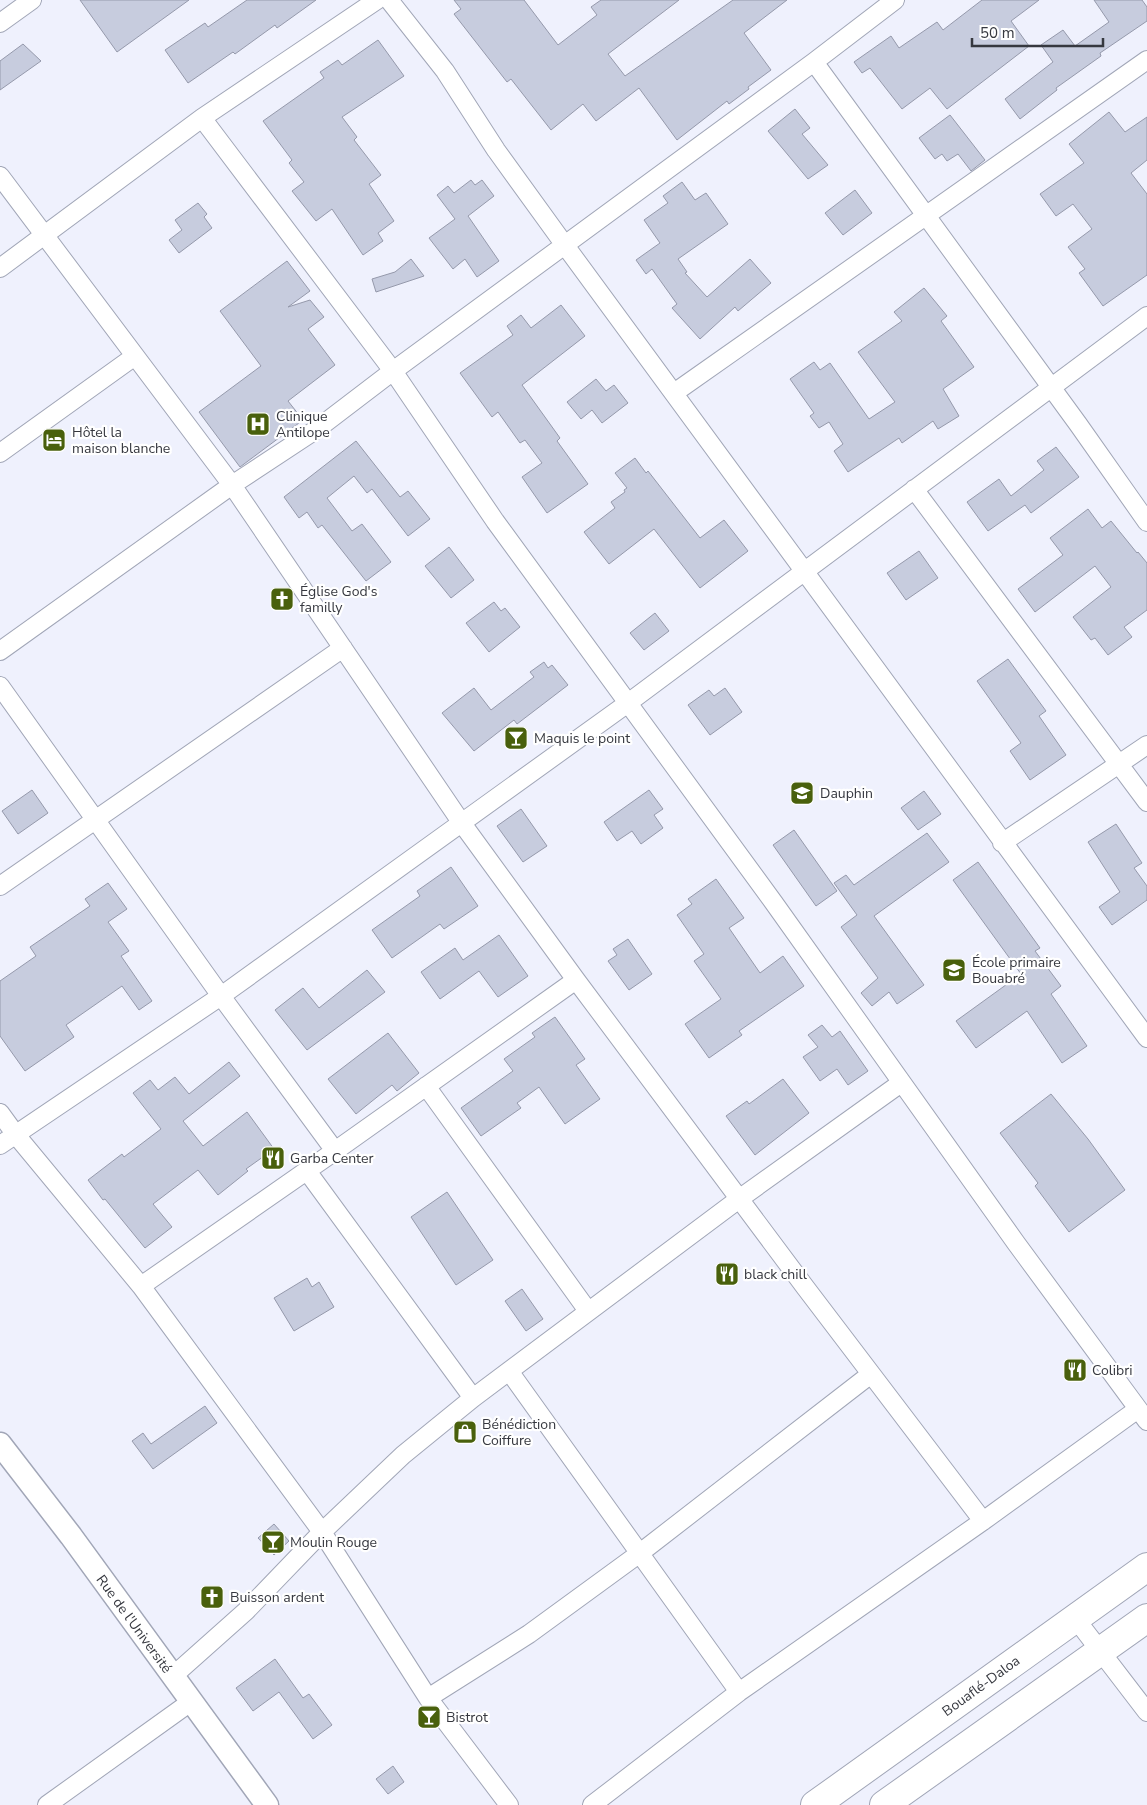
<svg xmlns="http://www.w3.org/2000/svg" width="1147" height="1805" viewBox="0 0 1147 1805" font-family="'Nunito Sans',sans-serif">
  <rect width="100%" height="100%" fill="#eff1fd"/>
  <path fill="#c7ccde" stroke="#9599ab" d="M 80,0 L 189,0 L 117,52 Z
    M 247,0 L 316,0 L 277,28 L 275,25 L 235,54 L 233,52 L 188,83 L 165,50 L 205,23 L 208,27 Z
    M 454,0 L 524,0 L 558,45 L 597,15 L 591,7 L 601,0 L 679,0 L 608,54 L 625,76 L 733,0 L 787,0 L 744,33 L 771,70 L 748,87 L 749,89 L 729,104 L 727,101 L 677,140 L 639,88 L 596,121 L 583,104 L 551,130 L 511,79 L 507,82 L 454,14 L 461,9 Z
    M 982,0 L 1039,0 L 1011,21 L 1029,46 L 947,109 L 930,88 L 902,109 L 870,68 L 862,73 L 854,62 L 891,36 L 899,48 L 937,22 L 943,30 Z
    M 1094,0 L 1142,0 L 1147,7 L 1147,21 L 1100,53 L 1101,56 L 1056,88 L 1057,90 L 1020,119 L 1005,99 L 1053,62 L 1041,45 L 1063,30 L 1075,46 L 1109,22 Z
    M 378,40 L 404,76 L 342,117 L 357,137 L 354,140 L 381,175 L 369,184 L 394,221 L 378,233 L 383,241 L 363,255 L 332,209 L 316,221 L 292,191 L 304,182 L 289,163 L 292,160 L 263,121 L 324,78 L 320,72 L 338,60 L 342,65 Z
    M 23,44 L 41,61 L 0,90 L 0,61 Z
    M 795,109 L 810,128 L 802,134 L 828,165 L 808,179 L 768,131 Z
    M 1109,112 L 1125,132 L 1147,117 L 1147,160 L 1131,173 L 1147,194 L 1147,275 L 1103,306 L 1079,273 L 1085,269 L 1068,247 L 1092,229 L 1073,204 L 1056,216 L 1040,194 L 1084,163 L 1069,144 Z
    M 950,115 L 985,160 L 971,171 L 958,154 L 947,161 L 942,154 L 935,159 L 919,138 Z
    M 471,180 L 475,185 L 482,180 L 494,196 L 468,216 L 499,261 L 477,277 L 465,259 L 453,269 L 429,238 L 455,219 L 437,195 L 448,186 L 454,193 Z
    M 682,182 L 695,200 L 706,193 L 728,224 L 678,259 L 687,272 L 685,273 L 707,297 L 750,259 L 771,283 L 738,311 L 735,307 L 700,339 L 672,308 L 677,304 L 652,269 L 646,274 L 636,260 L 660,243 L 644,220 L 668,203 L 663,196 Z
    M 855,190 L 872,213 L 843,235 L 825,213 Z
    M 198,203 L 207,214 L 204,217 L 212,228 L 179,253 L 169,240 L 182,230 L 175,220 Z
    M 411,259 L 424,276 L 376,292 L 372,279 L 395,272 Z
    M 287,261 L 310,291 L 288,307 L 310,300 L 324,317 L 308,329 L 335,365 L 288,401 L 303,420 L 240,467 L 199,412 L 261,366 L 220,311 Z
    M 924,288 L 947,316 L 941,321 L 974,367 L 943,389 L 959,416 L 938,429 L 933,421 L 902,443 L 899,438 L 848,472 L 834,451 L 843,444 L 829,422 L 819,428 L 810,416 L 814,413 L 790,379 L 814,362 L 820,370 L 830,363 L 869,419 L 895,402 L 858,352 L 902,321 L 894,312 Z
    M 561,305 L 585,336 L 522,385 L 560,438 L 557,441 L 588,484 L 547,513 L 522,477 L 542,463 L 525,440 L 520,443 L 498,412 L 492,417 L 460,373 L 513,335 L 507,326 L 521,315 L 531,328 Z
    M 596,379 L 606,391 L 614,385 L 628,403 L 602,423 L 592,410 L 581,419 L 567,402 Z
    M 356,441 L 400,497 L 408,491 L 430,519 L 408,536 L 372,489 L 367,493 L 354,476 L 327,498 L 352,531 L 362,524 L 391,562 L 366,581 L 322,525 L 318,528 L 307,512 L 299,518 L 284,497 Z
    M 1056,447 L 1079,477 L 1031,513 L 1025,505 L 988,531 L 967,502 L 999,479 L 1011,496 L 1044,470 L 1037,461 Z
    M 635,458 L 646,473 L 648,471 L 700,538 L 724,520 L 748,551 L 700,588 L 654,529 L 609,564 L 584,532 L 615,508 L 611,502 L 625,492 L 624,490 L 627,488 L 615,473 Z
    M 1088,509 L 1102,528 L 1111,521 L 1137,553 L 1138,552 L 1147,563 L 1147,610 L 1124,627 L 1132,637 L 1108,655 L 1095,638 L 1091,640 L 1073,617 L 1111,587 L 1095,566 L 1035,612 L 1018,589 L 1063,555 L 1050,538 Z
    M 449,547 L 474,580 L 451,598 L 425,566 Z
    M 919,551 L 938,578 L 906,600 L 887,573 Z
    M 494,602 L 501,611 L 505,608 L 520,627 L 489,652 L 466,623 Z
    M 655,613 L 669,631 L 644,650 L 630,633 Z
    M 1008,659 L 1046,711 L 1039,716 L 1066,755 L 1030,780 L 1010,751 L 1021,743 L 977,681 Z
    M 544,662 L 548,668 L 552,665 L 568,685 L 517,724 L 514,720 L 474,751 L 442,713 L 474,688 L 491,710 L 534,677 L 530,672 Z
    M 725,688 L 742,712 L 710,735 L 688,705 L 709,690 L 714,696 Z
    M 32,790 L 48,813 L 18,834 L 2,811 Z
    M 649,790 L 663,809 L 654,815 L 663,828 L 641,844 L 632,831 L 617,841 L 604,822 Z
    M 924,791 L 941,814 L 918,830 L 901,808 Z
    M 521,809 L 547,846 L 523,862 L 497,826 Z
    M 1116,824 L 1142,863 L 1134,868 L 1147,886 L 1147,900 L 1112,925 L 1099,907 L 1120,892 L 1088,842 Z
    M 794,830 L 837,891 L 816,906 L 773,845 Z
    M 927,833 L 949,862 L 874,916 L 924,985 L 897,1004 L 889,992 L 872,1006 L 861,993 L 878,978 L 841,927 L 857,915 L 834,883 L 846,875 L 854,885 Z
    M 978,862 L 1040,948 L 1035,951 L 1061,986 L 1051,994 L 1087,1046 L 1062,1063 L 1027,1011 L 976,1048 L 956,1021 L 1021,974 L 953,880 Z
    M 451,867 L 478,906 L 444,929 L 440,924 L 392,958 L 372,930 L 420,896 L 417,891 Z
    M 716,879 L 744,918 L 729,928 L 760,973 L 783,956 L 804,986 L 739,1031 L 742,1035 L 709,1058 L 685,1024 L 721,999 L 694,961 L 704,954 L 677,915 L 692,904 L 688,899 Z
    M 108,883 L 127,909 L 108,922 L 129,951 L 121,956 L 152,1001 L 139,1010 L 122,986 L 66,1025 L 74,1037 L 25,1071 L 0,1036 L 0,981 L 36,956 L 30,947 L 90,906 L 85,899 Z
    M 499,935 L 528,976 L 498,997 L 479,971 L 440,999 L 421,972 L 455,948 L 463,960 Z
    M 628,939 L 652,974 L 629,990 L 608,961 L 617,955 L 613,949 Z
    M 367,970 L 385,992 L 307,1050 L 275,1010 L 303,988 L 319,1008 Z
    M 555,1017 L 585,1059 L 576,1065 L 600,1099 L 565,1124 L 539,1087 L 517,1103 L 521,1108 L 481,1136 L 461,1108 L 513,1071 L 504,1059 L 535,1037 L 532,1033 Z
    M 822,1025 L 832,1037 L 840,1031 L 868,1071 L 848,1085 L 837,1069 L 820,1081 L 803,1057 L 818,1047 L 808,1035 Z
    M 388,1033 L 419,1073 L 397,1091 L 392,1085 L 356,1114 L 328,1079 Z
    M 229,1062 L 240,1076 L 183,1121 L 203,1146 L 247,1112 L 274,1149 L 246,1169 L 248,1171 L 218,1195 L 198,1170 L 153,1204 L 172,1227 L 145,1248 L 105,1199 L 103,1200 L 88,1180 L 122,1154 L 124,1157 L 161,1129 L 133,1093 L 150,1080 L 158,1090 L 175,1077 L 189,1094 Z
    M 783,1079 L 809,1113 L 755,1155 L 726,1116 L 747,1101 L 749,1104 Z
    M 1051,1094 L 1088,1139 L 1125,1190 L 1069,1232 L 1035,1186 L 1038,1183 L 1000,1133 Z
    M 447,1192 L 493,1260 L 456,1285 L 411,1217 Z
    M 307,1278 L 312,1287 L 319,1282 L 334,1307 L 294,1331 L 274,1298 Z
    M 522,1289 L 543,1319 L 526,1331 L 505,1301 Z
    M 205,1406 L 217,1423 L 153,1469 L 132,1441 L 143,1433 L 151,1444 Z
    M 274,1524 L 289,1541 L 274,1555 L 258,1538 Z
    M 275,1659 L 303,1698 L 309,1694 L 332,1725 L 313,1739 L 279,1692 L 253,1711 L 236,1688 Z
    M 393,1766 L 404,1782 L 388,1794 L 376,1779 Z"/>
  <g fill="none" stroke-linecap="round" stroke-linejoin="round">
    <g stroke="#a1a6b7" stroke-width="20">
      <path id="minor" d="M 389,0 L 445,71 L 496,150 L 564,244 L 1147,1038
        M 0,23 L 32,0
        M 814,62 L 1078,424 L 1147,522
        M 202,118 L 393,371 L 495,521 L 774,903 L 1016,1243 L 1147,1421
        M 0,176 L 232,485 L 461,822 L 576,980 L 805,1287 L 983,1521
        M 0,268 L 202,118 L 377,0
        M 674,393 L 1147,60
        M 0,453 L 135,356
        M 914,489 L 1147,802
        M 0,651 L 232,485 L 317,429 L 393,371 L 814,62 L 895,0
        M 0,686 L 221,996 L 335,1151
        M 1002,843 L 1147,745
        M 0,886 L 343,648
        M 426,1086 L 588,1311
        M 0,1113 L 16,1135 L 141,1286 L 322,1532 L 428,1698 L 509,1805
        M 0,1145 L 221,996 L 628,703 L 1147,316
        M 307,1171 L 473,1398
        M 141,1286 L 335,1151 L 576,980
        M 509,1371 L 739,1692
        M 1075,1618 L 1147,1712
        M 173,1676 L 246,1611 L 322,1532 L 403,1455 L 473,1398 L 739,1199 L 901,1083
        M 428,1698 L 529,1634 L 640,1553 L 871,1374
        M 47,1805 L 192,1701
        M 592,1805 L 739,1692 L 983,1521 L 1138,1409"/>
    </g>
    <g stroke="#a1a6b7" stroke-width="25">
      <path id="tertiary" d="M 0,1444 L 71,1536 L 267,1805"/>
    </g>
    <g stroke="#a1a6b7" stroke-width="30">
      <path id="trunk" d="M 815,1805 L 1147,1567
        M 884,1805 L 1147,1618"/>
    </g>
    <use href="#minor" stroke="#fff" stroke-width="18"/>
    <use href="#tertiary" stroke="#fff" stroke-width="22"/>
    <use href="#trunk" stroke="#fff" stroke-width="28"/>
  </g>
  <defs>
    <g id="hospital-square" transform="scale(1.25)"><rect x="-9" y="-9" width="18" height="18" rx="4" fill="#49600c" stroke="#fff"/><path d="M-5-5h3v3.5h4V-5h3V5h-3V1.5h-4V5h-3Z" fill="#fff"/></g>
    <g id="hotel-square" transform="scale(1.25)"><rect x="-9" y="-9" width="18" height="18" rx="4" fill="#49600c" stroke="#fff"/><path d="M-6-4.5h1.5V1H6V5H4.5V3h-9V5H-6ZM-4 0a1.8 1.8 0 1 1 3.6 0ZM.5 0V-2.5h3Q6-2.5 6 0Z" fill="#fff"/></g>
    <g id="church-square" transform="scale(1.25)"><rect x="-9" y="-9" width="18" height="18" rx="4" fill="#49600c" stroke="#fff"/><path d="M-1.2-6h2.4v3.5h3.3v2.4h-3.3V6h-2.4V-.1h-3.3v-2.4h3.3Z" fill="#fff"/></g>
    <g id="bar-square" transform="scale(1.25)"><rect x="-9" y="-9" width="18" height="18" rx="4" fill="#49600c" stroke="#fff"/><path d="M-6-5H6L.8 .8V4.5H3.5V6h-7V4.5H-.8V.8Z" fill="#fff"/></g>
    <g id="school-square" transform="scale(1.25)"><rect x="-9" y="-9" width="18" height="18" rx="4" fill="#49600c" stroke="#fff"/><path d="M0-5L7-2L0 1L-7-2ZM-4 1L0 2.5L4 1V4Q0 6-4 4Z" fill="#fff"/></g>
    <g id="restaurant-square" transform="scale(1.25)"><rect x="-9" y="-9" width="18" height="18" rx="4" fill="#49600c" stroke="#fff"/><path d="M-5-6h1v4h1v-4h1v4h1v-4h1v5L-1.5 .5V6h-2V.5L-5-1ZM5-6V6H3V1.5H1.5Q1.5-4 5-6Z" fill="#fff"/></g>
    <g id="shop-square" transform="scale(1.25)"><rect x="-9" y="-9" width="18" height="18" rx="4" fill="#49600c" stroke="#fff"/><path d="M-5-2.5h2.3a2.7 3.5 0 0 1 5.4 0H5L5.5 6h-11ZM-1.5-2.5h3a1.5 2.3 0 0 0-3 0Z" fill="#fff"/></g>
  </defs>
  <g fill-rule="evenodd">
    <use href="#hospital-square" x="258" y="424"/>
    <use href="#hotel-square" x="54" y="440"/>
    <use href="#church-square" x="282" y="599"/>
    <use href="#bar-square" x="516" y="738"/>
    <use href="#school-square" x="802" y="793"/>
    <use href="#school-square" x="954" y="970"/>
    <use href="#restaurant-square" x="273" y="1158"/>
    <use href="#restaurant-square" x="727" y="1274"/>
    <use href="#restaurant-square" x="1075" y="1370"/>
    <use href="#shop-square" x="465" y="1432"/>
    <use href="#bar-square" x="273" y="1542"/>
    <use href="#church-square" x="212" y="1597"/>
    <use href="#bar-square" x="429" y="1717"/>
  </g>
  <g text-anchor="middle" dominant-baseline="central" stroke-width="4.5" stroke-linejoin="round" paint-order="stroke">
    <g font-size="14" fill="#36383f" stroke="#fff" text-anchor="start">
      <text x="276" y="416">Clinique<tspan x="276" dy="16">Antilope</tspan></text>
      <text x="72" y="432">Hôtel la<tspan x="72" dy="16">maison blanche</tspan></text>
      <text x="300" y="591">Église God's<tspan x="300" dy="16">familly</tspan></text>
      <text x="534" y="738">Maquis le point</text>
      <text x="820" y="793">Dauphin</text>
      <text x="972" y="962">École primaire<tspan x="972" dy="16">Bouabré</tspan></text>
      <text x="290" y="1158">Garba Center</text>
      <text x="744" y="1274">black chill</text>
      <text x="1092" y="1370">Colibri</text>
      <text x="482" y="1424">Bénédiction<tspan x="482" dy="16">Coiffure</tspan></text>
      <text x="290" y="1542">Moulin Rouge</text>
      <text x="230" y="1597">Buisson ardent</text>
      <text x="446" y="1717">Bistrot</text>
    </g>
    <g font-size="14" fill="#36383f" stroke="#fff">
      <text transform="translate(134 1624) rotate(54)">Rue de l'Université</text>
      <text transform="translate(981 1686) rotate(-36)">Bouaflé-Daloa</text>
    </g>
  </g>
  <path d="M972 38v8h131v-8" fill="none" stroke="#36383f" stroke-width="2.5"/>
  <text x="980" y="38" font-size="15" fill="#36383f" stroke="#ffffff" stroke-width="4" paint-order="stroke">50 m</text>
</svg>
